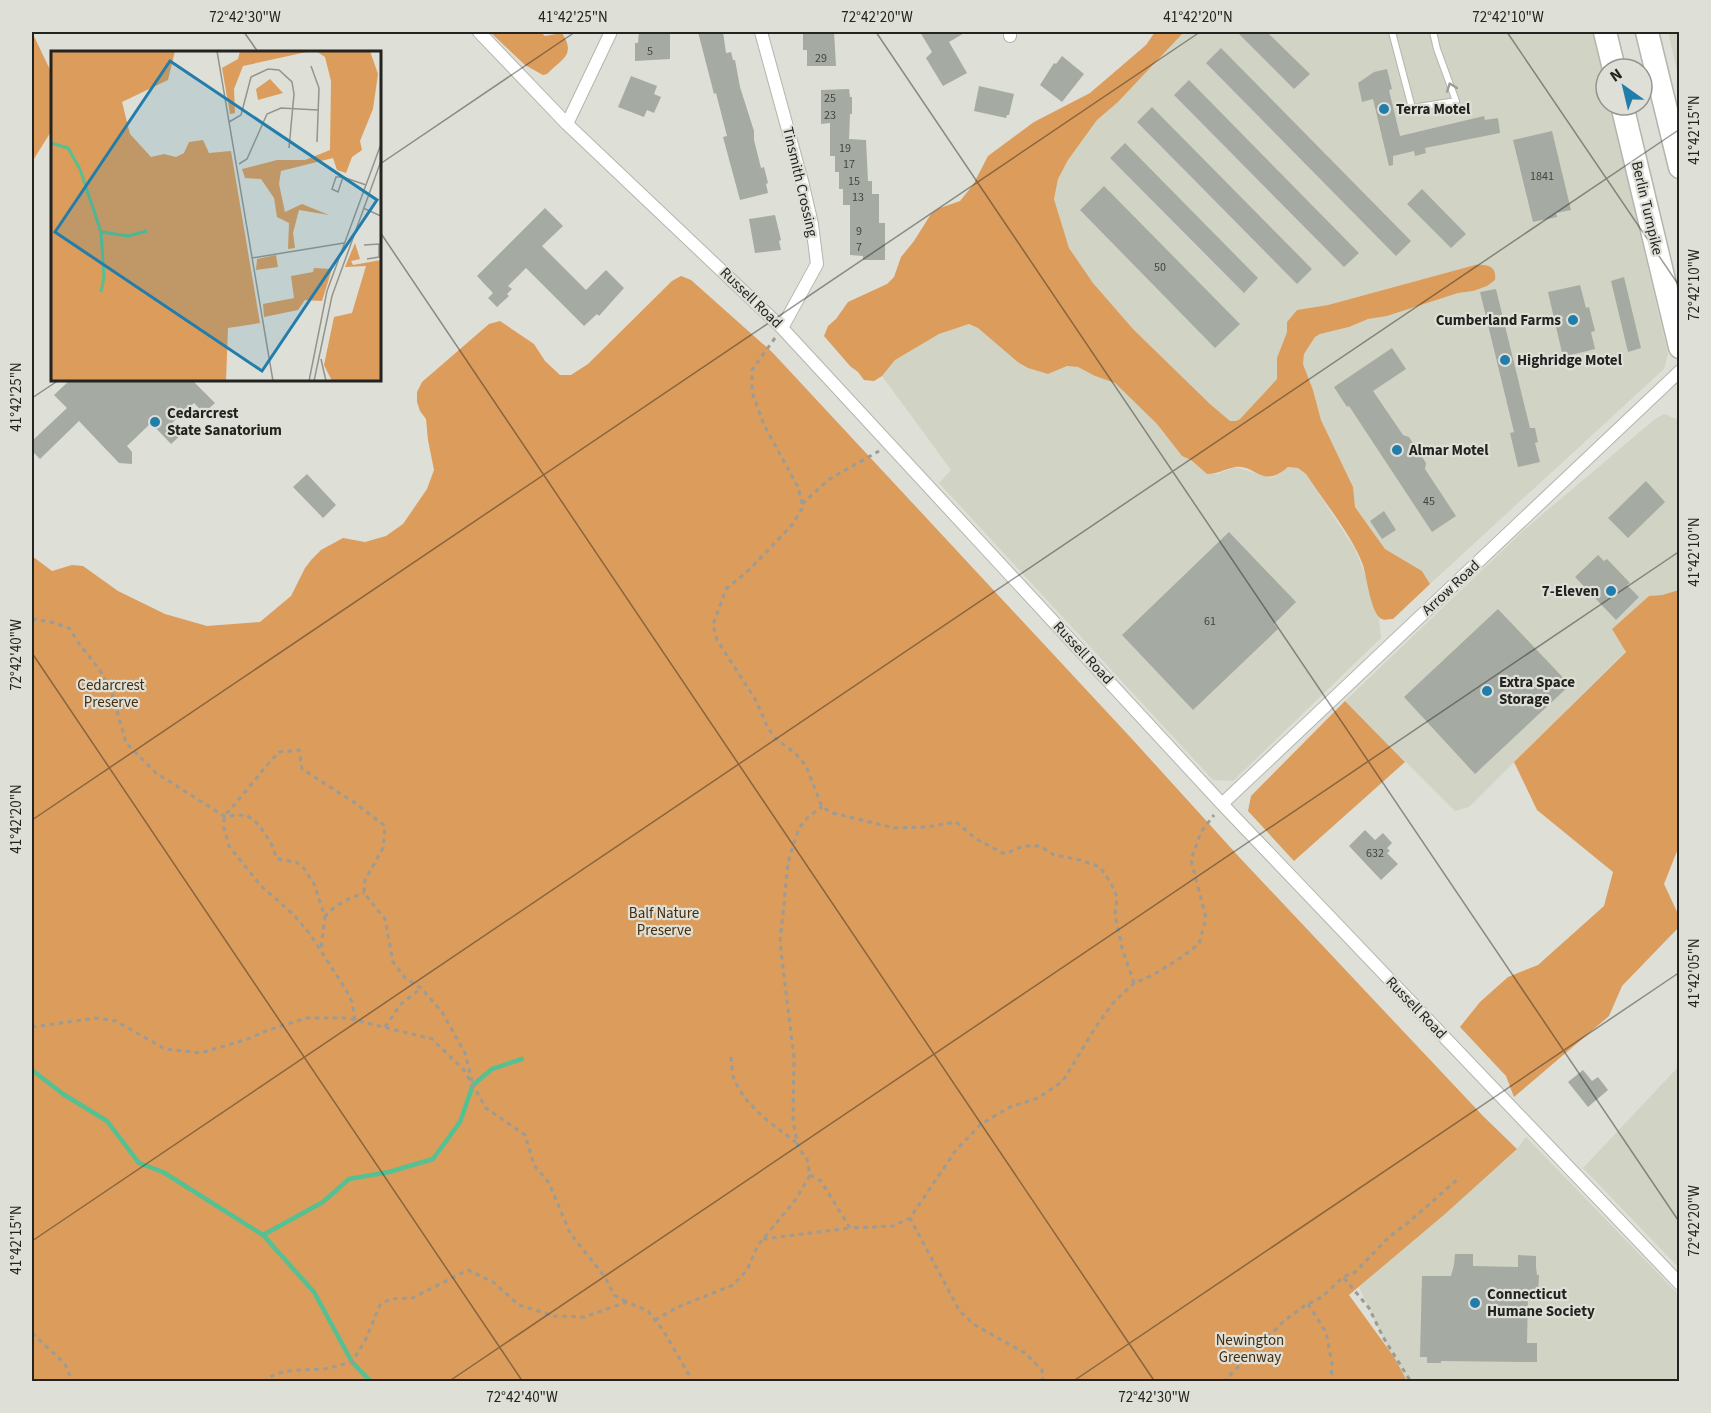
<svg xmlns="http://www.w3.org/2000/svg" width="1711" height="1413" viewBox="0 0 1711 1413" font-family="'Source Sans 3',sans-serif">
  <rect width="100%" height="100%" fill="#dedfd7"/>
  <path fill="#d1d4c4" d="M 1184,32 L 1593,32 L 1606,88 L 1606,105 L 1610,105 L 1668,354 L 1664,369 L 1430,584 L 1422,571 L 1385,549 L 1355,507 L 1353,487 L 1321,420 L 1313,390 L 1303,364 L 1304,354 L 1315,337 L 1320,334 L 1349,327 L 1368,319 L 1387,316 L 1458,293 L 1473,291 L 1475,265 L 1328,305 L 1297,310 L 1287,322 L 1287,332 L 1277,358 L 1277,379 L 1240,419 L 1236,421 L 1230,421 L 1210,404 L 1133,329 L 1093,283 L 1069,248 L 1054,199 L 1058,179 L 1068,160 L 1097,120 L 1118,102 Z
    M 1668,32 L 1679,32 L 1679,79 Z
    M 969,324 L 978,328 L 1019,363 L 1028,368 L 1048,374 L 1067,366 L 1078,367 L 1095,376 L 1115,383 L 1157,424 L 1182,456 L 1191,460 L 1207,474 L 1217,474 L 1236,467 L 1271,478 L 1280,474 L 1288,467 L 1298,468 L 1306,474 L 1355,549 L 1370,587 L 1372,603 L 1379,617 L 1381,638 L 1233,781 L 1213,780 L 939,483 L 951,470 L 882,376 L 895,360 L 939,334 Z
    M 1664,414 L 1679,420 L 1679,590 L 1662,595 L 1649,596 L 1612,629 L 1626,651 L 1469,807 L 1455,811 L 1345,701 L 1524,530 L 1655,419 Z
    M 1679,1066 L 1679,1268 L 1583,1168 Z
    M 1526,1137 L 1679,1295 L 1679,1381 L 1403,1381 L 1359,1287 L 1517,1149 Z"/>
  <path fill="#dc9c5b" d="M 32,32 L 52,74 L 52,130 L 32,162 Z
    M 490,32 L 540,32 L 545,36 L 562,33 C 576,55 563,58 547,74 L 543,75 L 525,65 Z
    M 1155,32 L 1184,32 L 1118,102 L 1097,120 L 1068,160 L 1058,179 L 1054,199 L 1069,248 L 1093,283 L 1133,329 L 1210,404 L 1230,421 L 1236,421 L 1240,419 L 1277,379 L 1277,358 L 1287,332 L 1287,322 L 1297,310 L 1328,305 L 1475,265 C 1487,264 1497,266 1495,280 L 1487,286 L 1473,291 L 1458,293 L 1387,316 L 1368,319 L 1349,327 L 1320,334 L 1315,337 L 1304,354 L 1303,364 L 1313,390 L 1321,420 L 1353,487 L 1355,507 L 1385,549 L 1422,571 L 1430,584 L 1393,619 C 1389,619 1383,621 1380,618 C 1370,609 1367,578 1363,565 C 1353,537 1323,500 1306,474 L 1298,468 L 1288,467 C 1262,490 1256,464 1235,467 C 1225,469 1218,474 1207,474 L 1191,460 L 1182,456 L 1157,424 L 1115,383 L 1095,376 L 1078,367 L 1067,366 L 1048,374 L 1028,368 L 1019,363 L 978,328 L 969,324 L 939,334 L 895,360 L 882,376 L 874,381 L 864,380 L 858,372 L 850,366 L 824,336 L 828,326 L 836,319 L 848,302 L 887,284 L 894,277 L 901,257 L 914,241 L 931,214 L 940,208 L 960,201 L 973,185 L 988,156 L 1034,122 L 1090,93 L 1146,45 Z
    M 681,276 L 691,280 L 772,352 L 1132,739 L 1240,858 L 1483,1116 L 1517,1149 L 1445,1214 L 1349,1295 L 1394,1357 L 1407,1381 L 32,1381 L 32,556 L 52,571 L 72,565 L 83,566 L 118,591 L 165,614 L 207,626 L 260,622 L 291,596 L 305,568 L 312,559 L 321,550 L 343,538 L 365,542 L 386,536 L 403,524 L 427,489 L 434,470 L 428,440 L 426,419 L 420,411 L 417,402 L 417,392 L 422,382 L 489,324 L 500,321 L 534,344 L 545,361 L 560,375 L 571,375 L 588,364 L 672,281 Z
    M 1679,590 L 1679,846 L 1664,884 L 1679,916 L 1679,927 L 1622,986 L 1609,1016 L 1514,1097 L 1506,1076 L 1460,1027 L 1480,1002 L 1508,977 L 1538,965 L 1604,906 L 1613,872 L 1537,810 L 1514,762 L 1626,652 L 1612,629 L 1649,596 L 1662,595 Z
    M 1345,701 L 1405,762 L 1294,861 L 1248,811 L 1251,796 Z"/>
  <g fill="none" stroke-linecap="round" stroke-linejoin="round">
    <path stroke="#55c092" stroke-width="4.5" d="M 32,1070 L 63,1094 L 107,1121 L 139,1163 L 163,1172 L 263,1235 L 314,1292 L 352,1362 L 371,1382
      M 263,1235 L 323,1202 L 349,1179 L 389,1172 L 433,1159 L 460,1122 L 473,1085 L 492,1069 L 522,1059"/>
  </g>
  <path fill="#a5aaa3" d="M 639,32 L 670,32 L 670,59 L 635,61 L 635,43 L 638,43 Z
    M 698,32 L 723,32 L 726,53 L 731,52 L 733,60 L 735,60 L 740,87 L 754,131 L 754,140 L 761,168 L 764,167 L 768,183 L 766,184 L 768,193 L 740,200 L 723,137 L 727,136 L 716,93 L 714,94 Z
    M 803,32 L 834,32 L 836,66 L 807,66 L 807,50 L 803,50 Z
    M 920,32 L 966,32 L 949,42 L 967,73 L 943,86 L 926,58 L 932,52 Z
    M 1237,32 L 1267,32 L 1310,74 L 1294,89 Z
    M 1221,48 L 1411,241 L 1396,256 L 1206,63 Z
    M 1062,56 L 1084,74 L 1062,102 L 1040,85 L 1054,63 L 1056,64 Z
    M 1387,69 L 1392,89 L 1389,90 L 1400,136 L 1484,116 L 1485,120 L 1498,118 L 1500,133 L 1425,148 L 1426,153 L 1415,156 L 1414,151 L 1393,156 L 1393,165 L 1389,166 L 1373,99 L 1362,102 L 1358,83 L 1374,72 Z
    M 631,76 L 657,86 L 654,94 L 661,97 L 654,113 L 647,110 L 644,117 L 618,107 Z
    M 1189,80 L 1359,253 L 1344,267 L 1174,95 Z
    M 979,86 L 1014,94 L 1009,115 L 1007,115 L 1006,118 L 974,111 Z
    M 849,89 L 850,97 L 852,97 L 852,114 L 850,114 L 849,139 L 866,140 L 868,181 L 872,181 L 872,194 L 879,194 L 879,223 L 885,223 L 885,260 L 863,260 L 863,256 L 850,255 L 850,205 L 843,205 L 843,189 L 839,189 L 839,172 L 835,172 L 835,156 L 830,156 L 830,123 L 821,124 L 821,90 Z
    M 1152,107 L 1312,269 L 1297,284 L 1137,122 Z
    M 1552,131 L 1571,210 L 1556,213 L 1557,217 L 1533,222 L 1513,140 Z
    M 1125,143 L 1258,278 L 1244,293 L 1110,158 Z
    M 1104,186 L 1240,324 L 1215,348 L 1080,210 Z
    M 1422,189 L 1466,234 L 1451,248 L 1407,204 Z
    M 545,208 L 563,226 L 542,246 L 586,290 L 606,270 L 624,288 L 599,316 L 597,314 L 584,326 L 526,268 L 508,286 L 512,289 L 507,294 L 509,296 L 497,307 L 488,298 L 493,293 L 477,276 Z
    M 775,215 L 781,240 L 779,241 L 781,250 L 755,253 L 749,219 Z
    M 1624,277 L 1641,348 L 1628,352 L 1611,281 Z
    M 1580,285 L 1586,308 L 1589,307 L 1595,331 L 1591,332 L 1595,349 L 1563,357 L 1548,292 Z
    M 1496,289 L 1530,428 L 1535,428 L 1538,442 L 1535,443 L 1540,462 L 1518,467 L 1510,433 L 1514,432 L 1480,292 Z
    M 1392,348 L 1406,369 L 1373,391 L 1403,435 L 1409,437 L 1426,463 L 1425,469 L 1456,516 L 1432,532 L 1349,406 L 1347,407 L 1334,387 Z
    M 70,380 L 192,380 L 215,403 L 204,413 L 194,403 L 172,423 L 182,434 L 171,444 L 151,423 L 127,446 L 132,452 L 132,464 L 119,463 L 79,421 L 40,459 L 32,451 L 32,441 L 67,408 L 54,395 Z
    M 307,474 L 336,505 L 323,518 L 293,487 Z
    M 1646,481 L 1665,502 L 1628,538 L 1608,518 Z
    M 1384,511 L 1396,530 L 1382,539 L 1370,521 Z
    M 1229,532 L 1296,602 L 1274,624 L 1278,629 L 1193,710 L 1122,635 Z
    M 1598,555 L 1604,561 L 1607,559 L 1630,583 L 1627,585 L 1639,597 L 1616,620 L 1575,577 Z
    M 1498,609 L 1570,685 L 1475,774 L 1404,697 Z
    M 1365,830 L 1375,840 L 1383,833 L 1392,843 L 1387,848 L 1390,851 L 1387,853 L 1398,864 L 1381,880 L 1349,846 Z
    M 1583,1070 L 1592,1081 L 1598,1077 L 1608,1090 L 1588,1107 L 1568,1082 Z
    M 1455,1254 L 1473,1254 L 1473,1266 L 1518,1267 L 1518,1255 L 1536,1256 L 1536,1267 L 1537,1275 L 1539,1275 L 1538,1295 L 1528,1295 L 1527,1343 L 1537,1343 L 1537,1362 L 1441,1361 L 1441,1363 L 1427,1363 L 1427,1357 L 1420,1357 L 1422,1276 L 1451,1276 L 1454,1265 Z"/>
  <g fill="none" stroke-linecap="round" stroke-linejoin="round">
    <g stroke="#b4b5ad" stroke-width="8">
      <path id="lane" d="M 1392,32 L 1412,108 L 1456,101 L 1437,49 L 1433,32"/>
    </g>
    <g stroke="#b4b5ad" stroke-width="14">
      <path id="street" d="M 479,32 L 567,124 L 782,328 L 1222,804 L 1680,1284
        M 761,32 L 802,181 L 812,224 L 817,264 L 782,328
        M 1010,36 L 1010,32
        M 567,124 L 610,34 L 610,32
        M 1222,804 L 1680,371"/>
    </g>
    <g stroke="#b4b5ad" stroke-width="25">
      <path id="highway" d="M 1605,32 L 1614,69
        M 1647,32 L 1680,167
        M 1622,105 L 1680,347"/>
    </g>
    <path stroke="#9b9c95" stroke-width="3" stroke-dasharray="4.5 4.5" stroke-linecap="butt" d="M 775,338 L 752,370 L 752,392 L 764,425 L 798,487 L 803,507 L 792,525 L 750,569 L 726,589 L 713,625 L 717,640 L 755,699 L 768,728 L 775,738 L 796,754 L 806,766 L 822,807 L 833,813 L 894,828 L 926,827 L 956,822 L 976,839 L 1005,854 L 1023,846 L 1040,846 L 1054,855 L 1080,860 L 1100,867 L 1112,885 L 1117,897 L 1115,915 L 1122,948 L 1134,983 L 1153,975 L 1179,959 L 1199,944 L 1206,918 L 1191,860 L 1201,832 L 1214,815
      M 802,504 L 828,480 L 879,451
      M 32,619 L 51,622 L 69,628 L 80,645 L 100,670 L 112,693 L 126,743 L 156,773 L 224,816 L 246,815 L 252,819 L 259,825 L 271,843 L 277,859 L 296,862 L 303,867 L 314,884 L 325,917 L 321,949
      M 325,917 C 333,905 350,898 364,893
      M 355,1020 L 352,1002 L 345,988 L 310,934 L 293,914 L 261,886 L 229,846 L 224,828 L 224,816 C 244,795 260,772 279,752 L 299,750 L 302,769 L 355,803 L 385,826 L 383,848 L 365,880 L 364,893 L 385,919 L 393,962 L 405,978 L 421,988 L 442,1012 L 465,1053 L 473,1085
      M 32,1027 L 97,1018 L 116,1021 L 165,1049 L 201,1053 L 248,1039 L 268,1030 L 307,1018 L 347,1018 L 432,1039 L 464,1070 L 486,1108 L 525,1135 L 534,1165 L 549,1183 L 570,1233 L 605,1277 L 614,1295 L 627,1302
      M 385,1027 L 400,1005 L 421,988
      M 731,1057 C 732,1063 732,1070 733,1076 C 743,1105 773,1125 796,1142
      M 810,1175 L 821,1181 L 850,1228 L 893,1226 L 910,1218
      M 763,1239 L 850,1228
      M 1344,1278 L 1369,1308 L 1383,1337 L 1411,1382
      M 1308,1304 L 1326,1332 L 1332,1364 L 1331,1382
      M 655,1320 L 678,1307 L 733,1285 L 747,1270 L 758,1245 L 796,1199 L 810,1175 L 807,1159 L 798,1147 L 793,1121 L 794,1058 L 780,943 L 788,863 L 792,849 L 799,828 L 809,816 L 822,807
      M 32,1333 L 65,1364 L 69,1374 L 76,1382
      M 263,1382 C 281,1367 302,1371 323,1369 C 333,1368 342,1364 352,1362 L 365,1341 L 380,1305 L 390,1299 L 412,1298 L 468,1270 L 493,1282 L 519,1305 L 554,1316 L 584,1317 L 627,1302 L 648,1311 L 655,1320 L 663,1330 L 693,1382
      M 1043,1382 L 1042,1370 L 1025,1353 L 973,1324 L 959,1310 L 910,1218 L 956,1150 L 981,1124 L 1010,1107 L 1038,1098 L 1063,1081 L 1095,1028 L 1113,1003 L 1134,983
      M 1223,1382 L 1285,1320 L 1304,1306 L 1322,1297 L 1343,1277 L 1354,1273 L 1390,1236 L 1409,1222 L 1459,1178"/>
    <use href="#lane" stroke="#fff" stroke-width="6"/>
    <use href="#street" stroke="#fff" stroke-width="12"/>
    <use href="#highway" stroke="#fff" stroke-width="22"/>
  </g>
  <defs><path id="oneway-chevron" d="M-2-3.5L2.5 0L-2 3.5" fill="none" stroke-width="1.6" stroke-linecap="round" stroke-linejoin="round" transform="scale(1.5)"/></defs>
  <use stroke="#9c9c9b" href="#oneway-chevron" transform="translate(1451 87) rotate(-110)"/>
  <path fill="none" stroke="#232320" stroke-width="1.5" stroke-opacity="0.45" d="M 244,32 L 258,52M 876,32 L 1680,1223M 1507,32 L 1680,287M 380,164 L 575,32M 380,232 L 1155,1382M 32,398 L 59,380M 32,653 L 523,1382M 32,820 L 1200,32M 32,1241 L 1680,129M 448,1382 L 1680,551M 1072,1382 L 1680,972"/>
  <g fill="#227dab" stroke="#dedfd7" stroke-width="2">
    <circle cx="1384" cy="109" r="6"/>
    <circle cx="1573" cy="320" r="6"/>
    <circle cx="1505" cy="360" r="6"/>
    <circle cx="155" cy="422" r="6"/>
    <circle cx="1397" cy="450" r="6"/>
    <circle cx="1611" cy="591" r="6"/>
    <circle cx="1487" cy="691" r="6"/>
    <circle cx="1475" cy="1303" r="6"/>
  </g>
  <g text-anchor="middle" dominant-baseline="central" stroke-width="4.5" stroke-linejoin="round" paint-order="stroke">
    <g font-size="12" fill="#444541">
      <text x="650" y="51">5</text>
      <text x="821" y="58">29</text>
      <text x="830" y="98">25</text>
      <text x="830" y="115">23</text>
      <text x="845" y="148">19</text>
      <text x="849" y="164">17</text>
      <text x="1542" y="176">1841</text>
      <text x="854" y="181">15</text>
      <text x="858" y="197">13</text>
      <text x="859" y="231">9</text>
      <text x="859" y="247">7</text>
      <text x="1160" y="267">50</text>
      <text x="1429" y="501">45</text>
      <text x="1210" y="621">61</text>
      <text x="1375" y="853">632</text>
    </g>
    <g font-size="15" font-weight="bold" fill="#232320" stroke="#dedfd7" text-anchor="start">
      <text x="1396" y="109">Terra Motel</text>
      <text x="1561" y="320" text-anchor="end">Cumberland Farms</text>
      <text x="1517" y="360">Highridge Motel</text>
      <text x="167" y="413">Cedarcrest<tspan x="167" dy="17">State Sanatorium</tspan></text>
      <text x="1409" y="450">Almar Motel</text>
      <text x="1599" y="591" text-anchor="end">7-Eleven</text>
      <text x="1499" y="682">Extra Space<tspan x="1499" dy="17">Storage</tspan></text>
      <text x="1487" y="1294">Connecticut<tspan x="1487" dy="17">Humane Society</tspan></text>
    </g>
    <g font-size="15" fill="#232320" stroke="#dedfd7">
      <text transform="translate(800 182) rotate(77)">Tinsmith Crossing</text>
      <text transform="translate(1647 208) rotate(77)">Berlin Turnpike</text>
      <text transform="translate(751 298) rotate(44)">Russell Road</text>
      <text transform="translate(1451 588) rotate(-43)">Arrow Road</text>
      <text transform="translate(1083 653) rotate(47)">Russell Road</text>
      <text transform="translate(1416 1008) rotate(46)">Russell Road</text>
    </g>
    <g font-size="15" fill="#472c0d" stroke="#dedfd7">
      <text x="111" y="685">Cedarcrest<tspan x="111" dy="17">Preserve</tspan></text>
      <text x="664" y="913">Balf Nature<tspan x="664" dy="17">Preserve</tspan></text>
      <text x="1250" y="1340">Newington<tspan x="1250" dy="17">Greenway</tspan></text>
    </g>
  </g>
  <g transform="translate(51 51)">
    <rect width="330" height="330" fill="#dedfd7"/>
    <path d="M 0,0 L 124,0 L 117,29 L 71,51 L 79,83 L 100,106 L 113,103 L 125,106 L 133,102 L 138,91 L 152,89 L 158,102 L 180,100 L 209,272 L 177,277 L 175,330 L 0,329 ZM 189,0 L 260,0 L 192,15 L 183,38 L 184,62 L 179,63 L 171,17 L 187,8 ZM 265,0 L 319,0 L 327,23 L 322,58 L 309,90 L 311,99 L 301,106 L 295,122 L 286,119 L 282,107 L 230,120 L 228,133 L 234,161 L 251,153 L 278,164 L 248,159 L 242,182 L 244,197 L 237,198 L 238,172 L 226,166 L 223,147 L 210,128 L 194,127 L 191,118 L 226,109 L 254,109 L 279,99 L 280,30 L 274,6 ZM 219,28 L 232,42 L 207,49 L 205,38 ZM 304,192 L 309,208 L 300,210 L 302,214 L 330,209 L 330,330 L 281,330 L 273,314 L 283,266 L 301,262 L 315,215 L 294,216 ZM 225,204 L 227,216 L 205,219 L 206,208 ZM 263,217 L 281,218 L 271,250 L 254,249 L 247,259 L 213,266 L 212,253 L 243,247 L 240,225 L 262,221 Z" fill="#dc9c5b"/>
    <path fill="none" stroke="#55c092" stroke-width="3" d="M 0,92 L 17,97 L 29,118 L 50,181 L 53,226 L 50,241M 51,181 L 77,185 L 96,180"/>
    <path fill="none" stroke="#93948e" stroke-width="1.5" d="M 166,0 L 222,330M 260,15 L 268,37 L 266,91M 178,71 L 190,64 L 200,26 L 217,18 L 228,19 L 241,31 L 243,43 L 238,97M 188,113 L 196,108 L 216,63 L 230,57 L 267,59M 292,126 L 287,141 L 281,138 L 285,126 L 292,126 L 315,134M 312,157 L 330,165M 313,194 L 328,193 L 328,206 L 316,208M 201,207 L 293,192M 270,308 L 275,330M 258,330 L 276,240 L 330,93M 263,330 L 281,245 L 330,110"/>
    <path fill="#227dab" fill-opacity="0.15" stroke="#227dab" stroke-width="3" d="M 119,10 L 326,149 L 211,320 L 4,181 Z"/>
    <rect width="330" height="330" fill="none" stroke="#232320" stroke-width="3"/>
  </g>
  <rect width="1711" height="1413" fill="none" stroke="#dedfd7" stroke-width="66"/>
  <g transform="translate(1624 87) rotate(326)"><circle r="28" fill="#dedfd7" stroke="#93948e" stroke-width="1.5"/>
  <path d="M0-4.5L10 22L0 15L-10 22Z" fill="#227dab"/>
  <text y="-9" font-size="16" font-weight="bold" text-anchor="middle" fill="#232320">N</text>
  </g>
  <rect x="33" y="33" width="1645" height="1347" fill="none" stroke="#232320" stroke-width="2"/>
  <g font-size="15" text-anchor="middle" fill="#232320">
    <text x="245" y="22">72°42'30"W</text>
    <text x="573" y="22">41°42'25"N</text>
    <text x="877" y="22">72°42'20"W</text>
    <text x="1198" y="22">41°42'20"N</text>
    <text x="1508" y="22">72°42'10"W</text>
    <text transform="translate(1694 130) rotate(-90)" y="5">41°42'15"N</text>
    <text transform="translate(1694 285) rotate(-90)" y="5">72°42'10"W</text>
    <text transform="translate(16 397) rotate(-90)" y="5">41°42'25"N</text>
    <text transform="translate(1694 552) rotate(-90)" y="5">41°42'10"N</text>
    <text transform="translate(16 655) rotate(-90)" y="5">72°42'40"W</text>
    <text transform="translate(16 819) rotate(-90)" y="5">41°42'20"N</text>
    <text transform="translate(1694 973) rotate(-90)" y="5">41°42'05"N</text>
    <text transform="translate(1694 1221) rotate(-90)" y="5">72°42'20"W</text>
    <text transform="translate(16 1240) rotate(-90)" y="5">41°42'15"N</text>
    <text x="522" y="1402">72°42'40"W</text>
    <text x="1154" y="1402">72°42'30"W</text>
  </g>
</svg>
